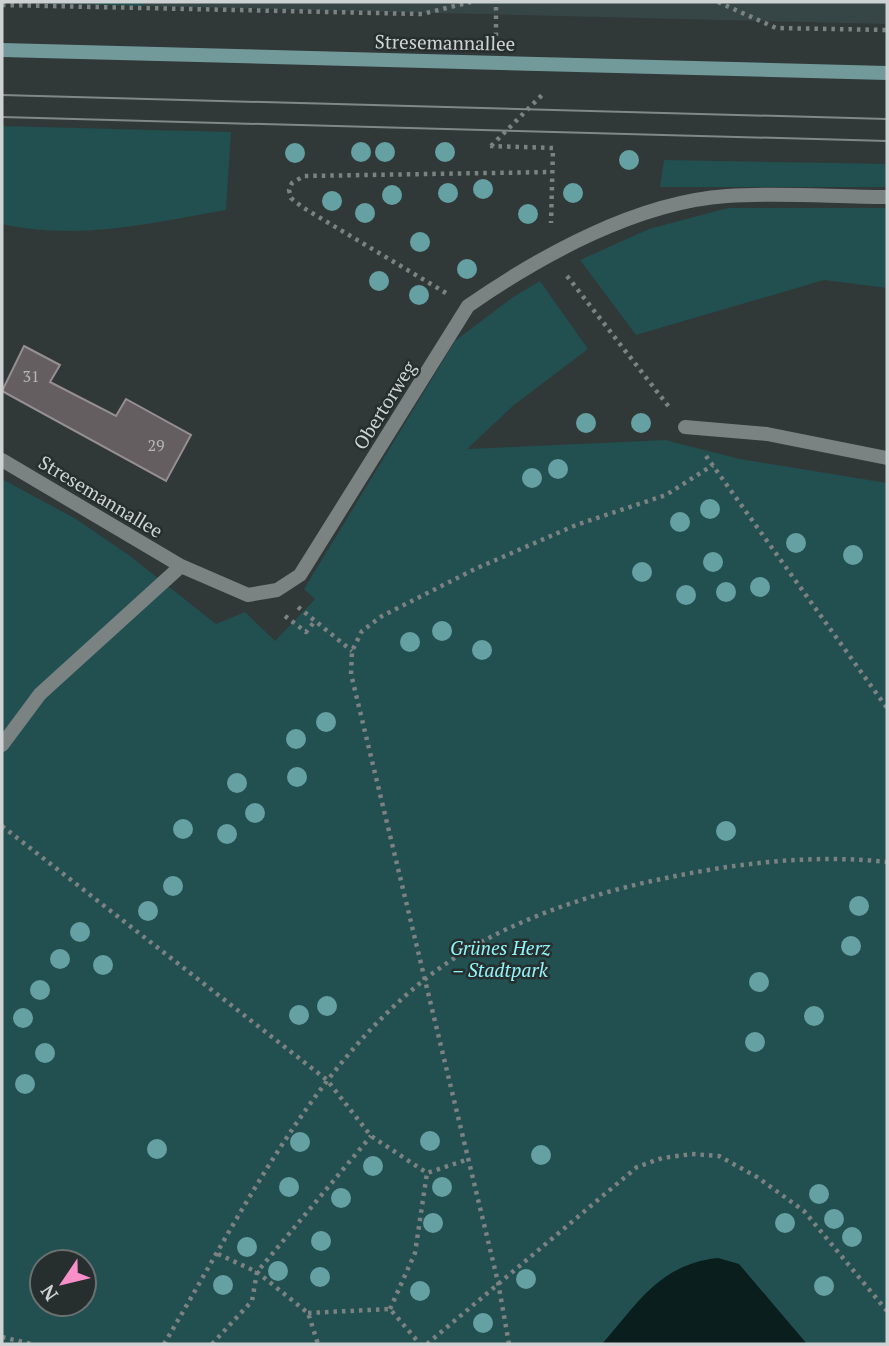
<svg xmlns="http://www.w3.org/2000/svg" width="889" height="1346" viewBox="0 0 889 1346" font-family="'PT Serif',serif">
  <rect width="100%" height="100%" fill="#313838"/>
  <path fill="#364545" d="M 14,2 L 887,2 L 887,24 L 144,6 Z"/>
  <path fill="#224f50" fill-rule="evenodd" d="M 14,2 L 144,2 L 144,6 Z
    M 2,126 L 231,132 L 226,210 C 151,223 78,241 2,224 Z
    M 664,160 L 887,164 L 887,187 L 660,187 Z
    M 728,208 L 887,208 L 887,288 L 824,280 L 636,335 L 580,260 L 649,229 Z
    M 540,281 L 588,349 L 514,405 L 467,449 L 665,440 L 740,459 L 887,483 L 887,1344 L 2,1344 L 2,479 L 76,519 L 130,556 L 216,624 L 245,612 L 275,641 L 315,599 L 304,589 L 455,341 L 513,297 ZM 42,1262 L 84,1262 L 84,1304 L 42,1304 Z"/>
  <path fill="#0a1e1e" d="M 718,1258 L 739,1264 L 807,1344 L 602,1344 C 638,1303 660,1264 718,1258 Z"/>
  <path fill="#655e61" stroke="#968f92" stroke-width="2" d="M 24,346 L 60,365 L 50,382 L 116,416 L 126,399 L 191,435 L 166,481 L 2,391 Z"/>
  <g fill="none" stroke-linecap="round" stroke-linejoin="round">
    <path stroke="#7c8181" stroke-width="4.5" stroke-dasharray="3.5 5" stroke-linecap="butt" d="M 718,2 L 776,28 L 887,30
      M 2,5 L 422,14 L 471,2
      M 496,36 L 496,2
      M 490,146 L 553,148 L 551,223
      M 491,146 L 543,94
      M 567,276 L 669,407
      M 446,293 L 302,207 L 291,198 L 289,190 L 292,183 L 304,176 L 551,172
      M 706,456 L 887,708
      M 298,607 L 352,651
      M 285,616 L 306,632 L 315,621
      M 2,826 L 327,1080 L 371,1136 L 427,1173 L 469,1159
      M 218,1254 L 257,1272 L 308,1313 L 318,1344
      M 390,1309 L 415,1253 L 427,1173
      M 308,1313 L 390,1309 L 420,1344
      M 2,1337 L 31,1344
      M 164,1344 C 238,1220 309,1072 424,980 C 491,926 583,895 666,878 C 737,863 815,854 887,862
      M 212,1344 L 252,1301 L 257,1272 L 371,1136
      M 427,1344 L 637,1167 L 662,1158 L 692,1154 L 719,1156 L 757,1177 L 804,1211 L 887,1311
      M 509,1344 L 498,1282 L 351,674 L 352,651 L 362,631 L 382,616 L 475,569 L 576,525 L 666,495 L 713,465"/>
    <path stroke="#7a8282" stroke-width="14" d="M 685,427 L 767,434 L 887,458
      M 2,460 L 181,566 L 248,595 L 277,590 L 300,575 L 468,306 C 540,256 637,202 727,196 C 779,192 834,197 887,197
      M 2,745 L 40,694 L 181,566"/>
    <path stroke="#729a9b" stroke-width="14" d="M 2,50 L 887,73"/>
    <path stroke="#828888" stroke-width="2" d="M 2,95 L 887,119
      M 2,117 L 887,141"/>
  </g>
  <g fill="#65a0a2">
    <circle cx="361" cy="152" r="10"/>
    <circle cx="385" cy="152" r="10"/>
    <circle cx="445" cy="152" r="10"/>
    <circle cx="295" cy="153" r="10"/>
    <circle cx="629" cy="160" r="10"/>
    <circle cx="483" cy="189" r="10"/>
    <circle cx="448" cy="193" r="10"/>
    <circle cx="573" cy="193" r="10"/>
    <circle cx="392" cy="195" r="10"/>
    <circle cx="332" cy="201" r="10"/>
    <circle cx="365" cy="213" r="10"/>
    <circle cx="528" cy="214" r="10"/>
    <circle cx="420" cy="242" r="10"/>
    <circle cx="467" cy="269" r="10"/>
    <circle cx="379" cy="281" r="10"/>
    <circle cx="419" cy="295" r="10"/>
    <circle cx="586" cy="423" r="10"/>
    <circle cx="641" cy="423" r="10"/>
    <circle cx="558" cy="469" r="10"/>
    <circle cx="532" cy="478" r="10"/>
    <circle cx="710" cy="509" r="10"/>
    <circle cx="680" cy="522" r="10"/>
    <circle cx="796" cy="543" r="10"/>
    <circle cx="853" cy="555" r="10"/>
    <circle cx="713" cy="562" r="10"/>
    <circle cx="642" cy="572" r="10"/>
    <circle cx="760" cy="587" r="10"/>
    <circle cx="726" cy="592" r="10"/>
    <circle cx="686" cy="595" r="10"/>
    <circle cx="442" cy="631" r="10"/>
    <circle cx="410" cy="642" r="10"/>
    <circle cx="482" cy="650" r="10"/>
    <circle cx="326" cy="722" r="10"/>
    <circle cx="296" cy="739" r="10"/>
    <circle cx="297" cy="777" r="10"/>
    <circle cx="237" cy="783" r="10"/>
    <circle cx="255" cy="813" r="10"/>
    <circle cx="183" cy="829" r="10"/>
    <circle cx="726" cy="831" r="10"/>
    <circle cx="227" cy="834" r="10"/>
    <circle cx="173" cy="886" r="10"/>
    <circle cx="859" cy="906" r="10"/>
    <circle cx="148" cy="911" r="10"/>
    <circle cx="80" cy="932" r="10"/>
    <circle cx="851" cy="946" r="10"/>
    <circle cx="60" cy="959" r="10"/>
    <circle cx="103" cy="965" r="10"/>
    <circle cx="759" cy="982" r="10"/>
    <circle cx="40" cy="990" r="10"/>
    <circle cx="327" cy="1006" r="10"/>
    <circle cx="299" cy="1015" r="10"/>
    <circle cx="814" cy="1016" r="10"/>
    <circle cx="23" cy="1018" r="10"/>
    <circle cx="755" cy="1042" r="10"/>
    <circle cx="45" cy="1053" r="10"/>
    <circle cx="25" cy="1084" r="10"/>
    <circle cx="430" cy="1141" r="10"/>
    <circle cx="300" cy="1142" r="10"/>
    <circle cx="157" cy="1149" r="10"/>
    <circle cx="541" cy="1155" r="10"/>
    <circle cx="373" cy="1166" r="10"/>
    <circle cx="289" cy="1187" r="10"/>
    <circle cx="442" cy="1187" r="10"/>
    <circle cx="819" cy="1194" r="10"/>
    <circle cx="341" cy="1198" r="10"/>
    <circle cx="834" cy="1219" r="10"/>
    <circle cx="433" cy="1223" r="10"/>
    <circle cx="785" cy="1223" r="10"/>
    <circle cx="852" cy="1237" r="10"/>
    <circle cx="321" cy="1241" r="10"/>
    <circle cx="247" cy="1247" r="10"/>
    <circle cx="278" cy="1271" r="10"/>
    <circle cx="320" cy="1277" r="10"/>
    <circle cx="526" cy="1279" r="10"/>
    <circle cx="223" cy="1285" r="10"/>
    <circle cx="824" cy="1286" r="10"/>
    <circle cx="420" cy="1291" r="10"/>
    <circle cx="483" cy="1323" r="10"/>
  </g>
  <g text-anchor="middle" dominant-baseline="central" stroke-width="5" stroke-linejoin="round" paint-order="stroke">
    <g font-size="16" fill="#b4b5b6">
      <text x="31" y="376">31</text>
      <text x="156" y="445">29</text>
    </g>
    <g font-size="19" fill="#ced2d2" stroke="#272e2e">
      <text transform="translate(445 42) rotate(1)">Stresemannallee</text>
      <text transform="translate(384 405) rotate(-58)">Obertorweg</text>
      <text transform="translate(101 496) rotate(31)">Stresemannallee</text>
    </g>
    <g font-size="19" font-style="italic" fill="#90f5f9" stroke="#272e2e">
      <text x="500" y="947">Grünes Herz<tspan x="500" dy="22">– Stadtpark</tspan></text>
    </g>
  </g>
  <rect width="889" height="1346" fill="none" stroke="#ced2d2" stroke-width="7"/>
  <g transform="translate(63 1283) rotate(235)"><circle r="33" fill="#272e2e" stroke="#6a7070" stroke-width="2"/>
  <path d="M0-5L12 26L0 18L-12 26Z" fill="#f98fc9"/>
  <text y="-10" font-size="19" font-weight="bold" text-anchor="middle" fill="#ced2d2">N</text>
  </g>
</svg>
